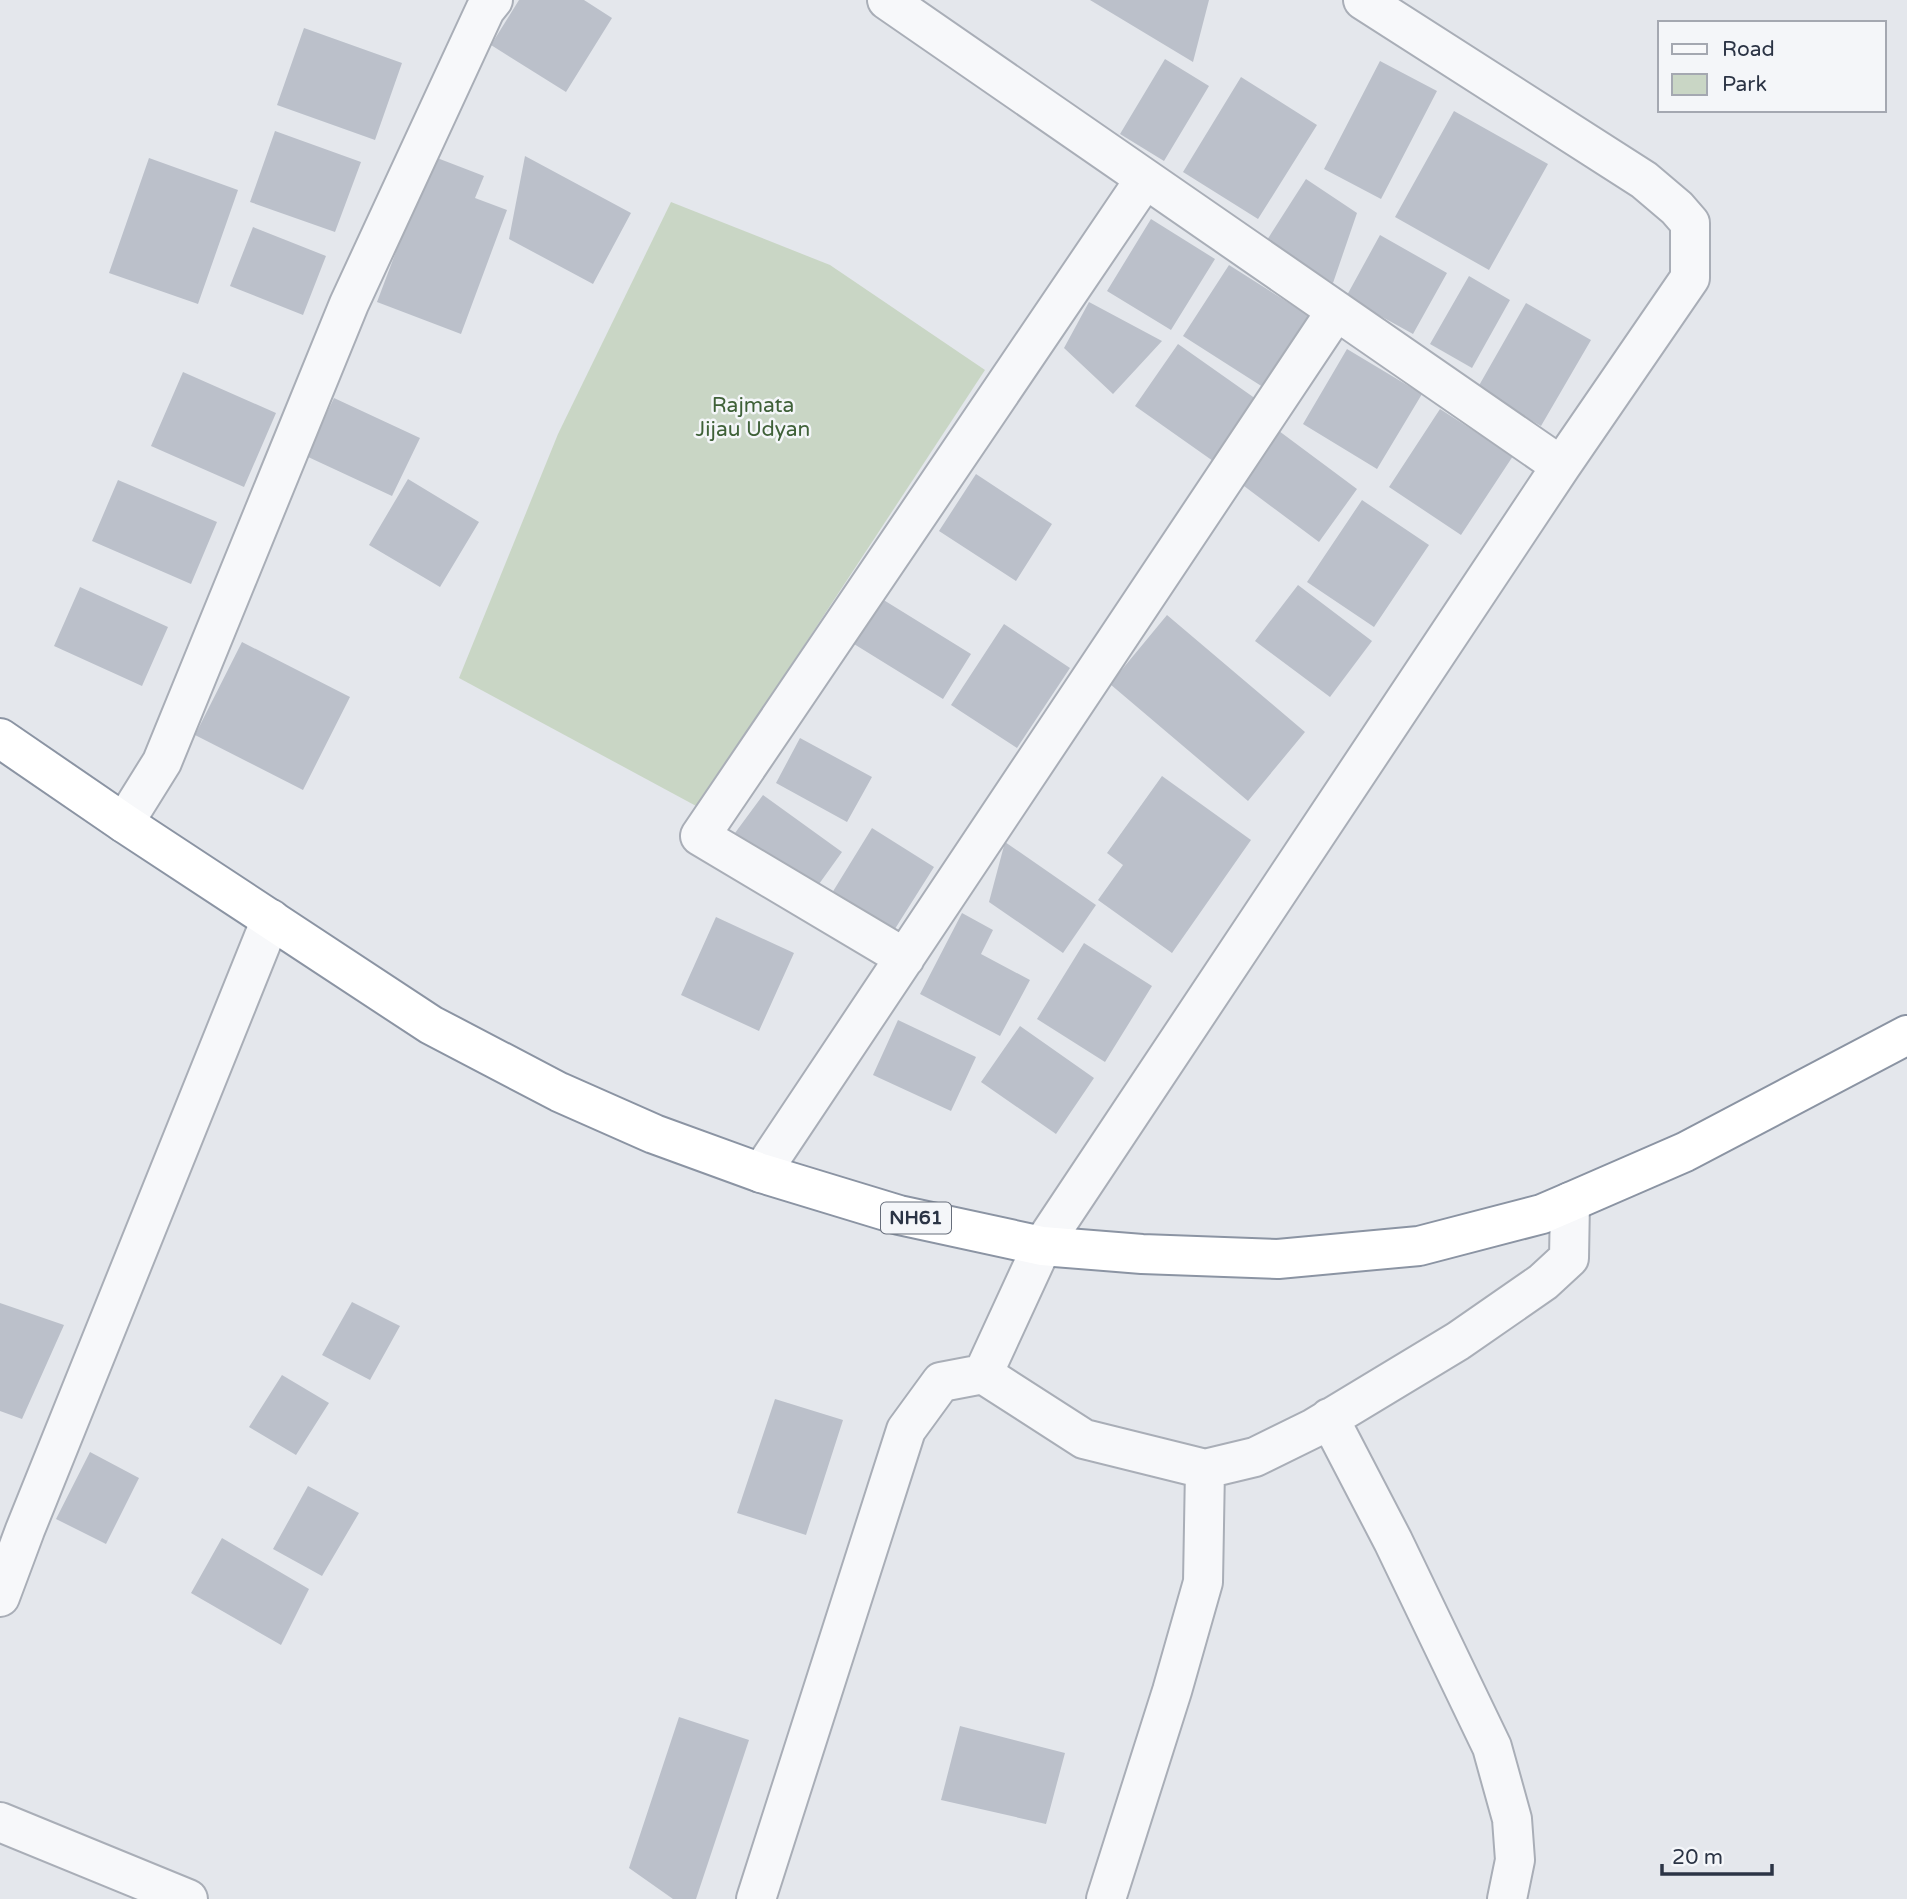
<svg xmlns="http://www.w3.org/2000/svg" width="1907" height="1899" viewBox="0 0 1907 1899" font-family="'Varela Round',sans-serif">
  <rect width="100%" height="100%" fill="#e4e7ec"/>
  <path fill="#c9d6c5" d="M 671,202 L 830,265 L 985,370 L 698,807 L 459,678 L 558,434 Z"/>
  <path fill="#bbc0ca" d="M 519,0 L 584,0 L 612,18 L 566,92 L 491,45 Z
    M 1090,0 L 1209,0 L 1193,62 Z
    M 304,28 L 402,63 L 375,140 L 277,105 Z
    M 1165,59 L 1209,86 L 1164,161 L 1120,134 Z
    M 1380,61 L 1437,91 L 1381,199 L 1324,169 Z
    M 1241,77 L 1317,125 L 1258,219 L 1183,172 Z
    M 1454,111 L 1548,164 L 1489,270 L 1395,217 Z
    M 275,131 L 361,162 L 335,232 L 250,202 Z
    M 432,156 L 484,176 L 475,198 L 507,210 L 461,334 L 377,302 Z
    M 525,156 L 631,213 L 593,284 L 509,239 Z
    M 149,158 L 238,190 L 198,304 L 109,273 Z
    M 1306,179 L 1357,213 L 1333,283 L 1267,240 Z
    M 1151,219 L 1215,259 L 1171,330 L 1107,291 Z
    M 253,227 L 326,256 L 303,315 L 230,286 Z
    M 1380,235 L 1447,273 L 1413,334 L 1346,297 Z
    M 1229,265 L 1311,317 L 1266,389 L 1183,336 Z
    M 1469,276 L 1510,300 L 1472,368 L 1430,344 Z
    M 1089,302 L 1162,341 L 1113,394 L 1064,348 Z
    M 1526,303 L 1591,340 L 1541,426 L 1477,389 Z
    M 1178,344 L 1256,399 L 1213,461 L 1135,406 Z
    M 1347,349 L 1422,394 L 1377,469 L 1303,424 Z
    M 183,372 L 276,413 L 244,487 L 151,446 Z
    M 334,398 L 420,438 L 392,496 L 306,456 Z
    M 1440,409 L 1513,456 L 1461,535 L 1389,487 Z
    M 1279,431 L 1357,489 L 1319,542 L 1240,483 Z
    M 976,474 L 1052,524 L 1016,581 L 939,531 Z
    M 408,479 L 479,522 L 440,587 L 369,545 Z
    M 118,480 L 217,522 L 191,584 L 92,541 Z
    M 1362,500 L 1429,545 L 1374,627 L 1307,582 Z
    M 1298,585 L 1372,641 L 1330,697 L 1255,641 Z
    M 80,587 L 168,627 L 142,686 L 54,646 Z
    M 882,599 L 971,654 L 943,699 L 854,644 Z
    M 1167,615 L 1305,732 L 1248,801 L 1110,684 Z
    M 1004,624 L 1070,668 L 1017,748 L 951,705 Z
    M 242,642 L 350,697 L 303,790 L 195,735 Z
    M 800,738 L 872,777 L 847,822 L 776,783 Z
    M 1162,776 L 1251,840 L 1172,953 L 1098,900 L 1123,865 L 1107,853 Z
    M 763,795 L 842,852 L 814,891 L 735,833 Z
    M 872,828 L 934,867 L 893,932 L 832,893 Z
    M 1005,842 L 1096,905 L 1063,953 L 989,902 Z
    M 962,913 L 993,930 L 981,954 L 1030,980 L 1000,1036 L 920,994 Z
    M 716,917 L 794,953 L 759,1031 L 681,995 Z
    M 1084,943 L 1152,986 L 1105,1062 L 1037,1019 Z
    M 898,1020 L 976,1057 L 951,1111 L 873,1075 Z
    M 1020,1026 L 1094,1078 L 1056,1134 L 981,1082 Z
    M 352,1302 L 400,1326 L 370,1380 L 322,1355 Z
    M 0,1303 L 64,1325 L 22,1419 L 0,1411 Z
    M 282,1375 L 329,1403 L 296,1455 L 249,1427 Z
    M 775,1399 L 843,1420 L 806,1535 L 737,1513 Z
    M 90,1452 L 139,1478 L 106,1544 L 56,1519 Z
    M 308,1486 L 359,1513 L 322,1576 L 273,1549 Z
    M 222,1538 L 309,1589 L 281,1645 L 191,1593 Z
    M 679,1717 L 749,1740 L 696,1899 L 673,1899 L 629,1868 Z
    M 960,1726 L 1065,1753 L 1046,1824 L 941,1800 Z"/>
  <g fill="none" stroke-linecap="round" stroke-linejoin="round">
    <g stroke="#a9aeb7" stroke-width="42">
      <path id="minor" d="M 887,0 L 1561,466
        M 124,823 L 162,762 L 349,304 L 485,10 L 493,0
        M 905,958 L 700,836 L 1145,179
        M 761,1173 L 1336,311
        M 983,1374 L 1042,1246 L 1561,466 L 1690,278 L 1690,223 L 1677,208 L 1644,180 L 1363,0
        M 1329,1418 L 1393,1541 L 1492,1747 L 1512,1819 L 1515,1860 L 1507,1899
        M 0,1597 L 25,1530 L 271,919
        M 0,1822 L 188,1899
        M 756,1899 L 906,1430 L 941,1382 L 983,1374 L 1084,1439 L 1205,1469 L 1255,1457 L 1314,1428 L 1458,1341 L 1543,1282 L 1569,1258 L 1570,1202
        M 1106,1899 L 1172,1691 L 1203,1582 L 1205,1469"/>
    </g>
    <g stroke="#8b94a3" stroke-width="42">
      <path id="trunk" d="M 0,738 L 124,823 L 431,1025 L 559,1092 L 654,1134 L 761,1173 L 899,1215 L 1042,1246 L 1142,1254 L 1278,1259 L 1419,1246 L 1542,1214 L 1570,1202 L 1685,1152 L 1907,1035"/>
    </g>
    <use href="#minor" stroke="#f7f8fa" stroke-width="38"/>
    <use href="#trunk" stroke="#fff" stroke-width="38"/>
  </g>
  <g text-anchor="middle" dominant-baseline="central" stroke-width="5" stroke-linejoin="round" paint-order="stroke">
    <rect fill="#f4f6f9" stroke="#676e7b" stroke-width="2" x="881" y="1202.5" width="70" height="31" rx="5"/>
    <g font-size="19" font-weight="bold" fill="#2b3445">
      <text x="916" y="1218">NH61</text>
    </g>
    <g font-size="21" fill="#3f6138" stroke="#f4f6f9">
      <text x="753" y="405">Rajmata<tspan x="753" dy="24">Jijau Udyan</tspan></text>
    </g>
  </g>
  <rect x="1658" y="21" width="228" height="91" fill="#f4f6f9" stroke="#a4a8b1" stroke-width="2"/>
  <rect x="1672" y="44" width="35" height="10" fill="#f7f8fa" stroke="#a4a8b1" stroke-width="2"/>
  <text x="1722" y="56" font-size="21" fill="#2b3445">Road</text>
  <rect x="1672" y="74" width="35" height="21" fill="#c9d6c5" stroke="#a4a8b1" stroke-width="2"/>
  <text x="1722" y="91" font-size="21" fill="#2b3445">Park</text>
  <path d="M1662 1864v10h110v-10" fill="none" stroke="#2b3445" stroke-width="3.5"/>
  <text x="1672" y="1864" font-size="21" fill="#2b3445" stroke="#f4f6f9" stroke-width="5" paint-order="stroke">20 m</text>
</svg>
